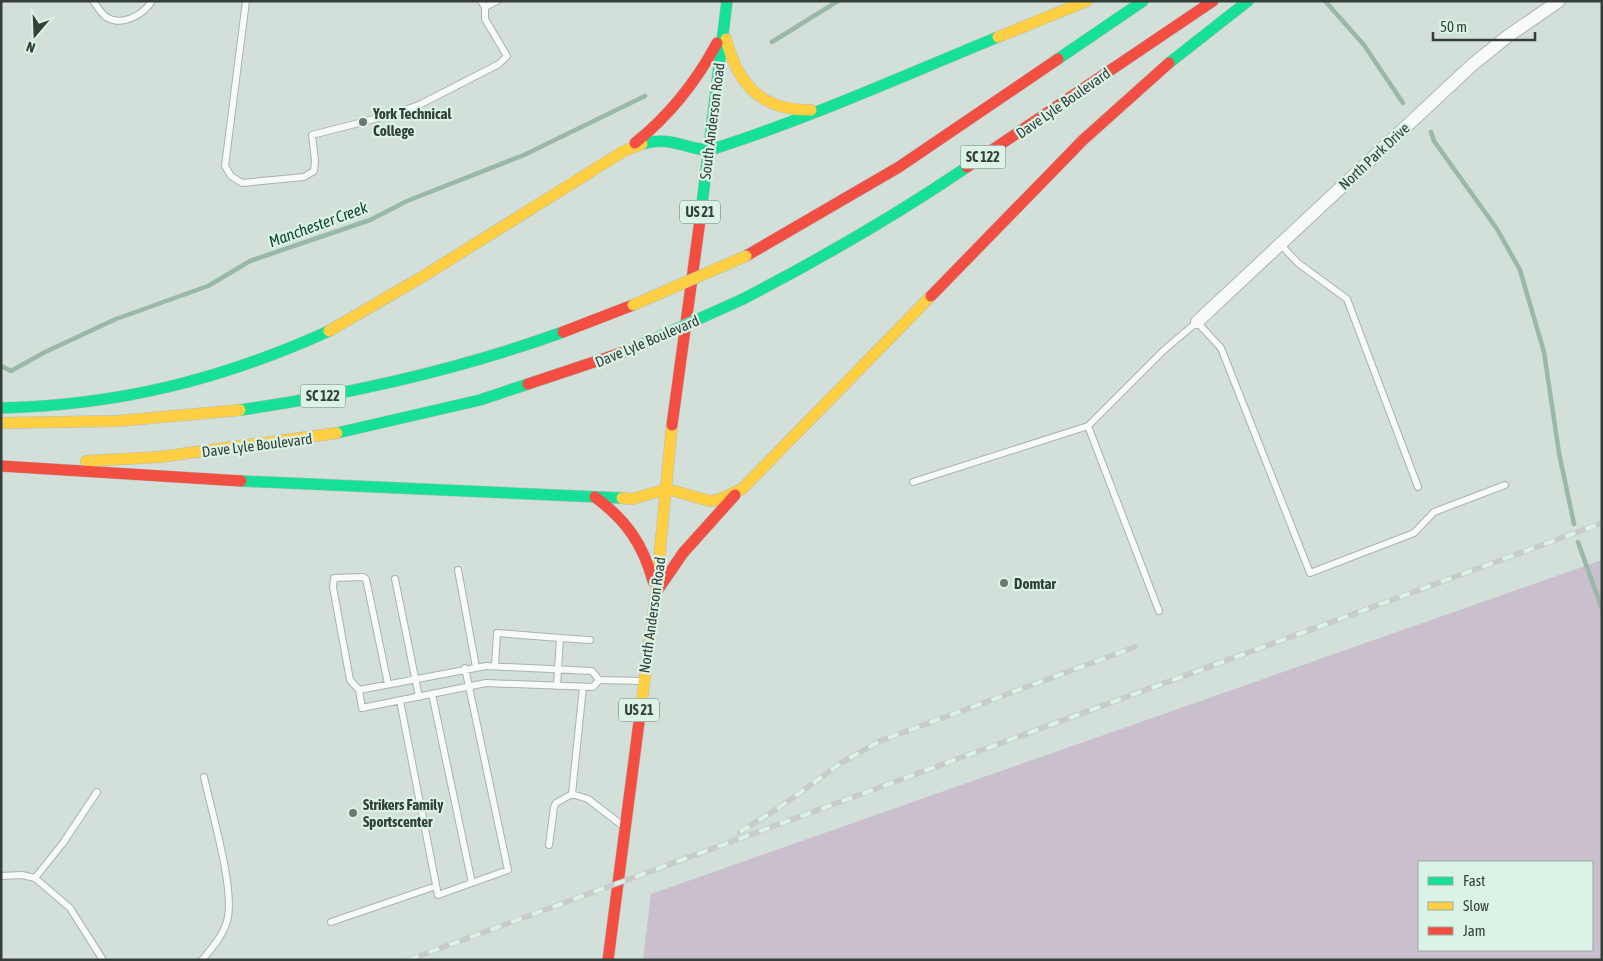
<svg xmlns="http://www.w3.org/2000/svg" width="1603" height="961" viewBox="0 0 1603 961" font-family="'Asap Condensed',sans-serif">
  <rect width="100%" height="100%" fill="#d3dfd9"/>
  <path fill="#cabfcc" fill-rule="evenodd" d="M 1602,560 L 1602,960 L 643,960 L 651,894 ZM 1419,862 L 1592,862 L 1592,950 L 1419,950 Z"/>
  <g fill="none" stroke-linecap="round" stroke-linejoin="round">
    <path stroke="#99b8a9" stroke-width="4.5" d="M 1325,1 L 1364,45 L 1403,103
      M 772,42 L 838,1
      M 1431,132 L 1434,141 L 1497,229 L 1520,270 L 1544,352 L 1559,453 L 1574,524
      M 1,366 L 11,371 L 45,352 L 116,319 L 208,286 L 250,261 L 370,220 L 407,201 L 524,155 L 645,96
      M 1578,542 L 1602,609"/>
    <g stroke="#a9b3ae" stroke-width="8">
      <path id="lane" d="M 93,1 C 97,6 101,13 106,17 C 122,27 143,15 152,1
        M 246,1 L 225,166 L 231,176 L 242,183 L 304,177 L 314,171 L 315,161 L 312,135 L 390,115 L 419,105 L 499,64 L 507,56 L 485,19 L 485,7 L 481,1
        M 485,7 L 497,1
        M 1280,244 L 1298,263 L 1347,299 L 1418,487
        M 913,482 L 1088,426
        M 458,570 L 476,667
        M 395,579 L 419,697
        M 1159,611 L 1088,426 L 1164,350 L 1197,322 L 1221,348 L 1310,573 L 1414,533 L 1434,512 L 1505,485
        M 560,638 L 590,640
        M 495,666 L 497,633 L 560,638 L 557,686
        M 599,680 L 642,681
        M 388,684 L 366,579 L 363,577 L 334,578 L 333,587 L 350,680 L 359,690 L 362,708 L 486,683 L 593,687 L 599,680
        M 583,687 L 572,794 L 588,799 L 623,826
        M 359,690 L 486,666 L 592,671 L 599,680
        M 432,694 L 472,883
        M 400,701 L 438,895 L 508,870 L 465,668
        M 549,845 L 554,807 L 556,803 L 572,794
        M 1,876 L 22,875 L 35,878 L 70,908 L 103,960
        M 35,878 L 63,843 L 97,792
        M 331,922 L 436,886
        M 202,960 C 212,948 223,936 227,921 C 236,892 211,810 204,777"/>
    </g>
    <g stroke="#a9b3ae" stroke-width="14">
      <path id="street" d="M 1197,322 L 1472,65 L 1508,36 L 1559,1"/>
    </g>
    <g stroke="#b4bcb8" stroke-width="12">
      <path id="fast" d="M 1058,59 L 1143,1
        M 1169,63 L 1248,1
        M 642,144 C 671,134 696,154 713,149 C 810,118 903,76 998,37
        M 700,220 L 727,1
        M 743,299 C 820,259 895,216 967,167
        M 1,408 C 119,405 221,380 329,331
        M 240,410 C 350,394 458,370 563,332
        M 337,433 L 480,400 L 528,384
        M 241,481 L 622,498"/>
    </g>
    <g stroke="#b4bcb8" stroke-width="12">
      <path id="slow" d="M 998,37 L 1087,1
        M 726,39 C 738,85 762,111 811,110
        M 329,331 L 422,277 L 624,151 L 642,144
        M 1,423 L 118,421 L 240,410
        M 86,461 L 159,457 L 337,433
        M 622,498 L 632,499 L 667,489 L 710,501 L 718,500 L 742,489 L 931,296
        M 639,722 L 656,592 L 672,425"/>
    </g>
    <g stroke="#b4bcb8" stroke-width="12">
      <path id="jam" d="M 635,143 C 670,115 696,82 717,43
        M 967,167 L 1213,1
        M 746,256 L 899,167 L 1058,59
        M 931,296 L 1083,140 L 1169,63
        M 563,332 L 633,305
        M 528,384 L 630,350
        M 672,425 L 700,220
        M 1,466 L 241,481
        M 595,497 C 626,520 643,544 653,581
        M 657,591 L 683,553 L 735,495
        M 608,960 L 639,722"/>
    </g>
    <use href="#lane" stroke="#f8faf9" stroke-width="6"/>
    <use href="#street" stroke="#f8faf9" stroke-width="12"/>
    <use href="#fast" stroke="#16e098" stroke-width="11"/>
    <use href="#slow" stroke="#ffcf43" stroke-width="11"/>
    <use href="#jam" stroke="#f24e42" stroke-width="11"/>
    <g stroke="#c7cbc9" stroke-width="5.5">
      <path id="rail" d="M 740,832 L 780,807 L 841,763 L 880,741 L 1135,647
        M 408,960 L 1602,523"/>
    </g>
    <use href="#rail" stroke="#daf3e6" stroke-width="4" stroke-dasharray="11" stroke-linecap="butt"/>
    <g stroke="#b4bcb8" stroke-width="12" stroke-linecap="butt">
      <path id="fast-bridge" d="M 630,350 L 743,299"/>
    </g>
    <g stroke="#b4bcb8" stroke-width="12" stroke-linecap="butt">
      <path id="slow-bridge" d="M 633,305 L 746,256"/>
    </g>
    <use href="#fast-bridge" stroke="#16e098" stroke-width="11"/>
    <use href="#slow-bridge" stroke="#ffcf43" stroke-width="11"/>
  </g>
  <g fill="#6c7772" stroke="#daf3e6" stroke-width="2">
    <circle cx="363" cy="122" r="5"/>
    <circle cx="1004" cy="583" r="5"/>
    <circle cx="353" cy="813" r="5"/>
  </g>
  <g text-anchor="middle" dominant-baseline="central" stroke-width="4.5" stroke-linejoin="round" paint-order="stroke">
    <g fill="#daf3e6" stroke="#66756e" stroke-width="1">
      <rect x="960.5" y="145.5" width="45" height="23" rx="4"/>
      <rect x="680" y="200.5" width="40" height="23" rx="4"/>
      <rect x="300.5" y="384.5" width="45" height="23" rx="4"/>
      <rect x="619" y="698.5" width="40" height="23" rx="4"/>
    </g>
    <g font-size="14" font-weight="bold" fill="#353f3a">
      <text x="983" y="157">SC 122</text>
      <text x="700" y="212">US 21</text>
      <text x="323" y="396">SC 122</text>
      <text x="639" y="710">US 21</text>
    </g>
    <g font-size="15" fill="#353f3a" stroke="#daf3e6">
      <text transform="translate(1063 103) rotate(-35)">Dave Lyle Boulevard</text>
      <text transform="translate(712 121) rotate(-83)">South Anderson Road</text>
      <text transform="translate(1374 156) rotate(-43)">North Park Drive</text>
      <text transform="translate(647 341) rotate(-23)">Dave Lyle Boulevard</text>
      <text transform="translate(257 445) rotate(-7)">Dave Lyle Boulevard</text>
      <text transform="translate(652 615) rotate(-82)">North Anderson Road</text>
    </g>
    <g font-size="15" font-weight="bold" fill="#353f3a" stroke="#daf3e6" text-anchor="start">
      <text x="373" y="113">York Technical<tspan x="373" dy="17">College</tspan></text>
      <text x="1014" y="583">Domtar</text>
      <text x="363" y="804">Strikers Family<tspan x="363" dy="17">Sportscenter</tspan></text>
    </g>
    <g font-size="16" font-style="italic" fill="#124732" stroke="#daf3e6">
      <text transform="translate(318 224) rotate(-20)">Manchester Creek</text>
    </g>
  </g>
  <rect width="1603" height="961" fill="none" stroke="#353f3a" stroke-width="5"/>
  <rect x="1418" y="861" width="175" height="90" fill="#daf3e6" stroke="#98aba1"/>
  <rect x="1428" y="877" width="25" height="8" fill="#16e098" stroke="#98aba1"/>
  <text x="1463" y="886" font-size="15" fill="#353f3a">Fast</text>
  <rect x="1428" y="902" width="25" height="8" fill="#ffcf43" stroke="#98aba1"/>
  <text x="1463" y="911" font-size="15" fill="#353f3a">Slow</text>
  <rect x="1428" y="927" width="25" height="8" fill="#f24e42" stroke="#98aba1"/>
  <text x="1463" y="936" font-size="15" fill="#353f3a">Jam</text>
  <g transform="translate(35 35) rotate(199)" stroke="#daf3e6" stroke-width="4" paint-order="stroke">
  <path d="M0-4L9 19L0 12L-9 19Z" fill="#353f3a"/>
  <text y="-8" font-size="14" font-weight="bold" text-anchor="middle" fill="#353f3a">N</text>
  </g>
  <path d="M1433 32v8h102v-8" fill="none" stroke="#353f3a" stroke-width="2.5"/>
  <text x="1440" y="32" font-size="15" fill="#353f3a" stroke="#daf3e6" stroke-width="4" paint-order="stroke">50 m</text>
</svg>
